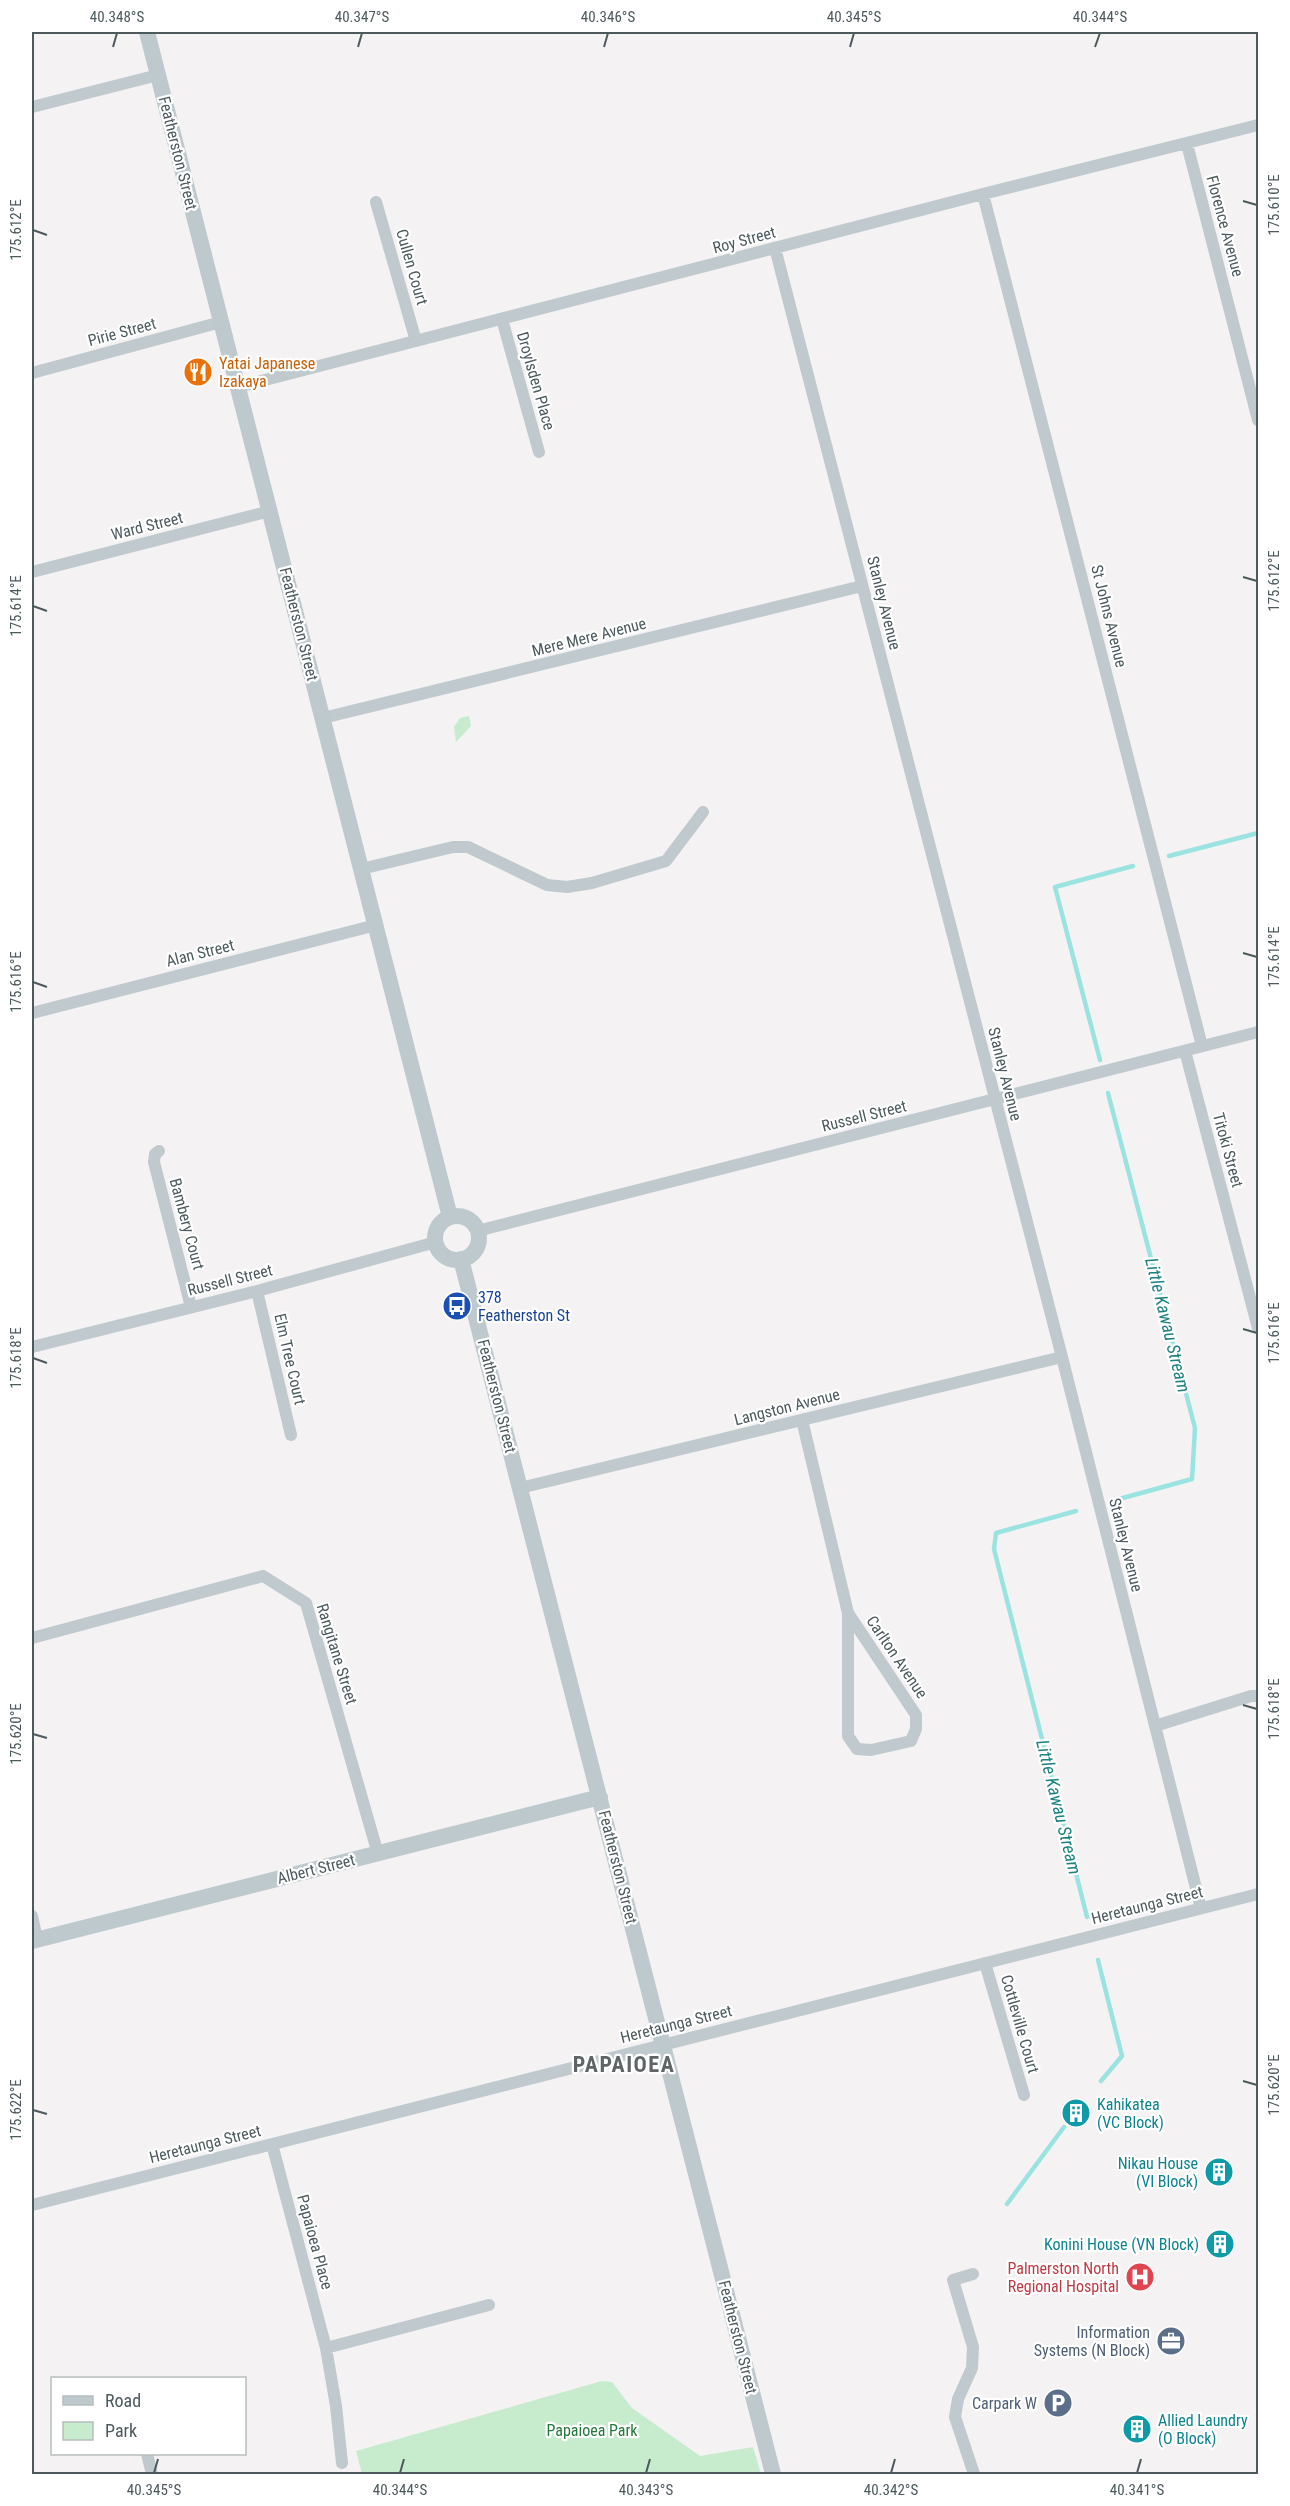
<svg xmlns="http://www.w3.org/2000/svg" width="1290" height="2506" viewBox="0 0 1290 2506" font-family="'Roboto Condensed',sans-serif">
  <rect width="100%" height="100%" fill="#f4f2f3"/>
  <path fill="#c7ebcd" d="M 469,716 L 471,726 L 456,742 L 454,727 L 460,718 Z
    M 602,2381 L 612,2382 L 632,2408 L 700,2456 L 753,2447 L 761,2474 L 362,2474 L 356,2451 Z"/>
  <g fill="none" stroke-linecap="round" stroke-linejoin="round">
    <path stroke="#9ae3e1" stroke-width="4.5" d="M 1169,856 L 1258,833
      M 1100,1060 L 1055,887 L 1133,866
      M 1108,1093 L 1195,1428 L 1192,1479 L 1112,1501
      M 1076,1511 L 996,1533 L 994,1549 L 1087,1917
      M 1098,1960 L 1122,2056 L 1101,2081
      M 1007,2204 L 1064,2127"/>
    <path stroke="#c0c9cd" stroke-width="12" d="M 32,107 L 158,75
      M 1187,144 L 1258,420
      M 983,194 L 1202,1046
      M 376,202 L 416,341
      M 775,248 L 1062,1357 L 1201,1908
      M 502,319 L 539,452
      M 32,373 L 221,322
      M 238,387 L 983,194 L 1258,125
      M 32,572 L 270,511
      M 323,718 L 862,586
      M 361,869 L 453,847 L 468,847 L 547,885 L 567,887 L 592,883 L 666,861 L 703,812
      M 32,1013 L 376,925
      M 1185,1051 L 1258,1328
      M 159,1151 L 155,1154 L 154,1162 L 191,1307
      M 477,1231 L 1258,1032
      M 257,1291 L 291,1435
      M 32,1347 L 257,1291 L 436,1242
      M 802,1420 L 848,1613 L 916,1715 L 916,1729 L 911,1741 L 871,1750 L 857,1749 L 848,1736 L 848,1613
      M 520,1488 L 1062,1357
      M 32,1638 L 263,1576 L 306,1603 L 378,1854
      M 1155,1726 L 1251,1696 L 1258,1696
      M 32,1916 L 37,1939
      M 985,1963 L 1024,2095
      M 272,2144 L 326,2348 L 336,2406 L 342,2463
      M 32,2205 L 1258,1894
      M 973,2274 L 953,2280 L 973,2347 L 972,2368 L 958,2399 L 955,2417 L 974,2474
      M 326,2348 L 489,2305
      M 147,2454 L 152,2474"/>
    <path stroke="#bec9ce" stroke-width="16" d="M 147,32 L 450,1217
      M435 1238a22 22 0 1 1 44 0a22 22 0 1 1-44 0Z
      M 461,1259 L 773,2474
      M 32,1941 L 600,1797"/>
  </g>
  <path fill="none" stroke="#4c595d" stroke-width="2" d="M 113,47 L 117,33M 358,47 L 362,33M 604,47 L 608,33M 850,47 L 854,33M 1095,47 L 1100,33M 1243,201 L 1257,205M 33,230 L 47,235M 1243,577 L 1257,581M 33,606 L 47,611M 1243,953 L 1257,957M 33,982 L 47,987M 1243,1329 L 1257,1333M 33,1358 L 47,1363M 1243,1705 L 1257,1709M 33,1734 L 47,1738M 1243,2081 L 1257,2085M 33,2110 L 47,2114M 154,2473 L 158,2459M 400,2473 L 404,2459M 646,2473 L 650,2459M 891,2473 L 895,2459M 1137,2473 L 1141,2459"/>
  <defs>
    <g id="restaurant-disc" transform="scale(1.5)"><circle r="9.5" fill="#e8710a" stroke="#fff"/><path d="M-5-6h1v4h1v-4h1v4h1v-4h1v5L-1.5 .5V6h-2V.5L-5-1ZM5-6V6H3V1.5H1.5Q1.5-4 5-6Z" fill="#fff"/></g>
    <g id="bus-disc" transform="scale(1.5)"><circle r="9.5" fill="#1a4fb4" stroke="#fff"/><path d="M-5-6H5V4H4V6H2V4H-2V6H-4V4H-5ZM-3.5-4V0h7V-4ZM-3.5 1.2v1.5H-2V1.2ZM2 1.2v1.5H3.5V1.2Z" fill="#fff"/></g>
    <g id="building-disc" transform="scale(1.5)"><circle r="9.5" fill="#0f9aa8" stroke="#fff"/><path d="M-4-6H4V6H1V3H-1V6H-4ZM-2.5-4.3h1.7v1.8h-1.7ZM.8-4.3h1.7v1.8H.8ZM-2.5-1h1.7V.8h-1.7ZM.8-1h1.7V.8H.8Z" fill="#fff"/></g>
    <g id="hospital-disc" transform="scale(1.5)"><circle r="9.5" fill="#e0444e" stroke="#fff"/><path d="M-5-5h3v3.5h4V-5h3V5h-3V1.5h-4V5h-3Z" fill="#fff"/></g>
    <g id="office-disc" transform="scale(1.5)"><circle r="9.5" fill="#5c6f8a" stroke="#fff"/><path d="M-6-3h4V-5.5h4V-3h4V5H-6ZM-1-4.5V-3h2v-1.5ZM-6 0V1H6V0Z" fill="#fff"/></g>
    <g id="parking-disc" transform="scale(1.5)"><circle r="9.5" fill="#5c6f8a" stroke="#fff"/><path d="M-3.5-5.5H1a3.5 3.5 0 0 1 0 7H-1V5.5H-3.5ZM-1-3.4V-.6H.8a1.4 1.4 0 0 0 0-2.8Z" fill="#fff"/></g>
  </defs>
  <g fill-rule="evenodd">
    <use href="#restaurant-disc" x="198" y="372"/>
    <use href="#bus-disc" x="457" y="1306"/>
    <use href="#building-disc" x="1076" y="2113"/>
    <use href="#building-disc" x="1219" y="2172"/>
    <use href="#building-disc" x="1220" y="2244"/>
    <use href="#hospital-disc" x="1140" y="2277"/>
    <use href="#office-disc" x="1171" y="2341"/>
    <use href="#parking-disc" x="1058" y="2403"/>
    <use href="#building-disc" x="1137" y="2429"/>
  </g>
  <g text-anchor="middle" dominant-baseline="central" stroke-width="4.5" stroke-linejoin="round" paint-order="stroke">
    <g font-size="16" fill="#4c595d" stroke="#fff">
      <text transform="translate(178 153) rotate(76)">Featherston Street</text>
      <text transform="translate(1225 226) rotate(75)">Florence Avenue</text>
      <text transform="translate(744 240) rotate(-15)">Roy Street</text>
      <text transform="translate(412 267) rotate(74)">Cullen Court</text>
      <text transform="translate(122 332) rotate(-15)">Pirie Street</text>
      <text transform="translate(536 381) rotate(74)">Droylsden Place</text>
      <text transform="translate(147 526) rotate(-14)">Ward Street</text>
      <text transform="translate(884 603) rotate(76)">Stanley Avenue</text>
      <text transform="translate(1109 616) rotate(76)">St Johns Avenue</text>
      <text transform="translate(299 624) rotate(76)">Featherston Street</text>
      <text transform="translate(589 637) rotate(-14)">Mere Mere Avenue</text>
      <text transform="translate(200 953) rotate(-14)">Alan Street</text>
      <text transform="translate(1005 1074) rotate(76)">Stanley Avenue</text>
      <text transform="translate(864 1116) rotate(-14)">Russell Street</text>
      <text transform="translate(1228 1150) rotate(75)">Titoki Street</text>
      <text transform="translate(187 1224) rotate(75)">Bambery Court</text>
      <text transform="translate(230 1280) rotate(-14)">Russell Street</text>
      <text transform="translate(290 1359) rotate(77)">Elm Tree Court</text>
      <text transform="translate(497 1396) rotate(76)">Featherston Street</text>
      <text transform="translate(787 1407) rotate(-14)">Langston Avenue</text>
      <text transform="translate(1126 1545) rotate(76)">Stanley Avenue</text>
      <text transform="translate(337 1654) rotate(73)">Rangitane Street</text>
      <text transform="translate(897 1657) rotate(56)">Carlton Avenue</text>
      <text transform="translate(618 1867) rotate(76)">Featherston Street</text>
      <text transform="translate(316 1869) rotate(-14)">Albert Street</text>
      <text transform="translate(1147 1905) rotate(-14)">Heretaunga Street</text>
      <text transform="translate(676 2024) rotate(-14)">Heretaunga Street</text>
      <text transform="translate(1020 2024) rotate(74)">Cottleville Court</text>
      <text transform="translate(205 2144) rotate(-14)">Heretaunga Street</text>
      <text transform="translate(315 2242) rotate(75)">Papaioea Place</text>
      <text transform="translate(738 2337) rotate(76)">Featherston Street</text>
    </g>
    <g font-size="16" fill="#c56008" stroke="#fff" text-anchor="start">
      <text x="219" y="363">Yatai Japanese<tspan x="219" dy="18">Izakaya</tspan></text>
    </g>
    <g font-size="16" fill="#164399" stroke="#fff" text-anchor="start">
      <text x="478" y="1297">378<tspan x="478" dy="18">Featherston St</tspan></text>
    </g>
    <g font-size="16" fill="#0d838f" stroke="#fff" text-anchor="start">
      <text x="1097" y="2104">Kahikatea<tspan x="1097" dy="18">(VC Block)</tspan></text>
      <text x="1198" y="2163" text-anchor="end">Nikau House<tspan x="1198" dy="18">(VI Block)</tspan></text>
      <text x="1199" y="2244" text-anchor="end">Konini House (VN Block)</text>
      <text x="1158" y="2420">Allied Laundry<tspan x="1158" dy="18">(O Block)</tspan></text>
    </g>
    <g font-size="16" fill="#be3a42" stroke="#fff" text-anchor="end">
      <text x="1119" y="2268">Palmerston North<tspan x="1119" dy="18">Regional Hospital</tspan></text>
    </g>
    <g font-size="16" fill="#4e5e75" stroke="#fff" text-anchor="end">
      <text x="1150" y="2332">Information<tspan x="1150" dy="18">Systems (N Block)</tspan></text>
      <text x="1037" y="2403">Carpark W</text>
    </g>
    <g font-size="16" fill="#24783a" stroke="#fff">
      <text x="592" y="2430">Papaioea Park</text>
    </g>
    <g font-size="18" font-style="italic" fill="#1b8280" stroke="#fff">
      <text transform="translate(1168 1325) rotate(76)">Little Kawau Stream</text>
      <text transform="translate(1059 1807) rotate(76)">Little Kawau Stream</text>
    </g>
    <g font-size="22" font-weight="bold" letter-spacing="1.5" fill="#5f6466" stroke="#fff">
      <text x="624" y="2064">PAPAIOEA</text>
    </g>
  </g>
  <rect width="1290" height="2506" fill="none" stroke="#ffffff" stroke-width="66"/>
  <rect x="51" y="2377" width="195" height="78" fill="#ffffff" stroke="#b7bdbe" stroke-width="1.5"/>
  <rect x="63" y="2396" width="30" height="9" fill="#bec9ce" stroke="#b7bdbe" stroke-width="1.5"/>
  <text x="105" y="2407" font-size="18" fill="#4c595d">Road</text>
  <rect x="63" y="2422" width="30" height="18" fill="#c7ebcd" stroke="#b7bdbe" stroke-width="1.5"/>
  <text x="105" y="2437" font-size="18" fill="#4c595d">Park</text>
  <rect x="33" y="33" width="1224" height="2440" fill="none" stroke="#4c595d" stroke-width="2"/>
  <g font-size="15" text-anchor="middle" fill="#4c595d">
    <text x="117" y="22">40.348°S</text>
    <text x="362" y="22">40.347°S</text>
    <text x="608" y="22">40.346°S</text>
    <text x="854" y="22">40.345°S</text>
    <text x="1100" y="22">40.344°S</text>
    <text transform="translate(1274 205) rotate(-90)" y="5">175.610°E</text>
    <text transform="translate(16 230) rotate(-90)" y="5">175.612°E</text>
    <text transform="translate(1274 581) rotate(-90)" y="5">175.612°E</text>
    <text transform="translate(16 606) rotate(-90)" y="5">175.614°E</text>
    <text transform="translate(1274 957) rotate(-90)" y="5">175.614°E</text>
    <text transform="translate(16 982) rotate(-90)" y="5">175.616°E</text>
    <text transform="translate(1274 1333) rotate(-90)" y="5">175.616°E</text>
    <text transform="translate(16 1358) rotate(-90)" y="5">175.618°E</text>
    <text transform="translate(1274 1709) rotate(-90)" y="5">175.618°E</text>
    <text transform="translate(16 1734) rotate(-90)" y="5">175.620°E</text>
    <text transform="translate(1274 2085) rotate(-90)" y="5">175.620°E</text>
    <text transform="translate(16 2110) rotate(-90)" y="5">175.622°E</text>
    <text x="154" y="2495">40.345°S</text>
    <text x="400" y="2495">40.344°S</text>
    <text x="646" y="2495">40.343°S</text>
    <text x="891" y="2495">40.342°S</text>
    <text x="1137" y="2495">40.341°S</text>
  </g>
</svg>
